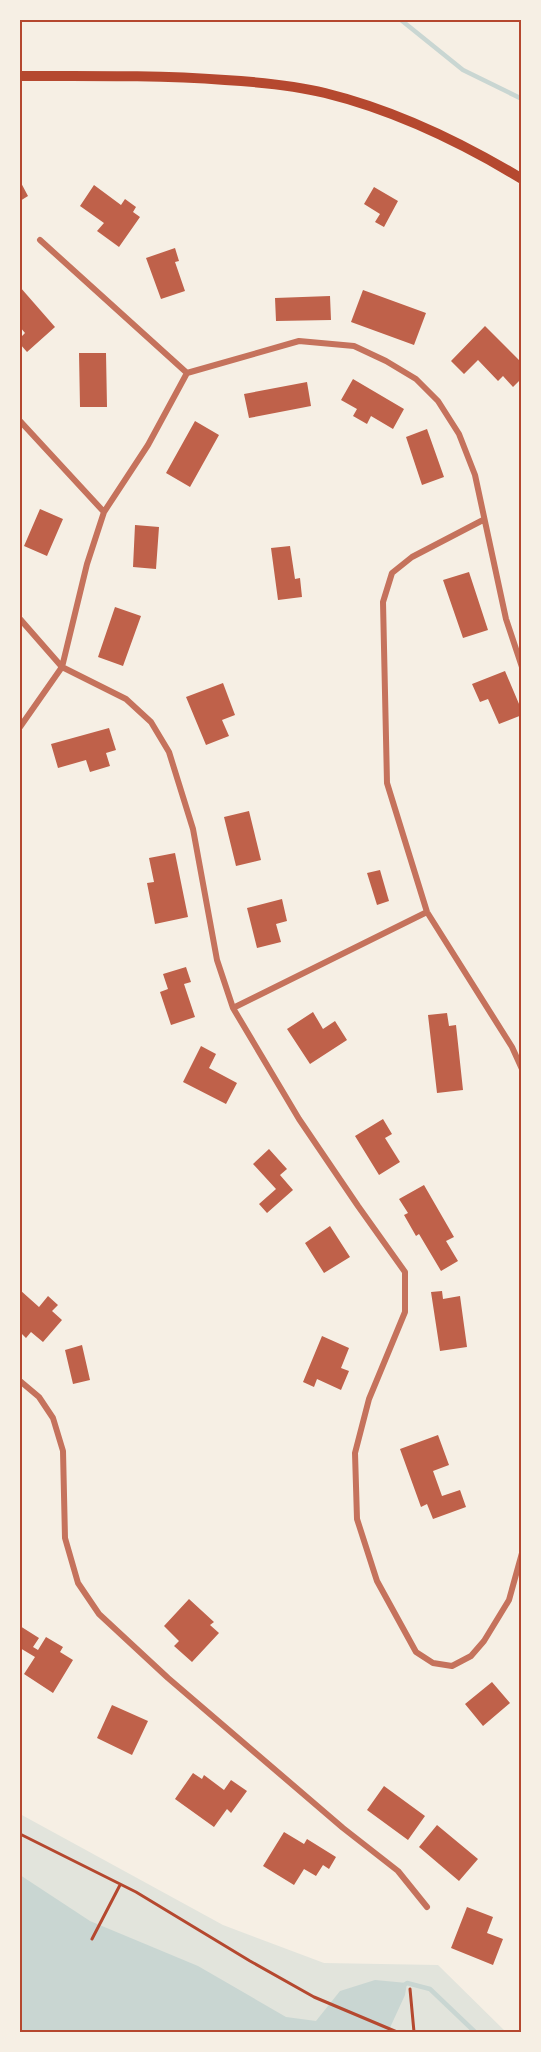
<svg xmlns="http://www.w3.org/2000/svg" width="541" height="2052" viewBox="0 0 541 2052" font-family="'Open Sans',sans-serif">
  <rect width="100%" height="100%" fill="#f6efe4"/>
  <path fill="#e2e4dc" d="M 20,1814 L 223,1925 L 324,1963 L 438,1965 L 506,2032 L 20,2032 Z"/>
  <path fill="#c9d6d2" d="M 20,1875 L 90,1921 L 198,1966 L 286,2017 L 316,2021 L 340,1991 L 375,1980 L 407,1983 L 405,1995 L 388,2032 L 20,2032 Z"/>
  <g fill="none" stroke-linecap="round" stroke-linejoin="round">
    <path stroke="#c9d6d2" stroke-width="4.5" d="M 401,20 L 463,70 L 522,99
      M 404,1985 L 407,1983 L 430,1989 L 475,2032"/>
  </g>
  <path fill="#bf614a" d="M 20,181 L 28,196 L 20,201 Z
    M 94,185 L 121,205 L 125,199 L 136,207 L 133,212 L 140,217 L 119,247 L 97,231 L 104,223 L 80,206 Z
    M 374,187 L 398,201 L 384,227 L 375,222 L 380,214 L 364,204 Z
    M 175,248 L 179,261 L 175,262 L 185,291 L 161,299 L 146,258 Z
    M 20,287 L 55,327 L 27,352 L 20,344 L 20,338 L 25,333 L 20,327 Z
    M 363,290 L 426,313 L 414,345 L 351,322 Z
    M 330,296 L 331,320 L 276,321 L 275,298 Z
    M 485,326 L 522,363 L 522,378 L 513,387 L 503,376 L 498,381 L 478,360 L 464,374 L 451,361 Z
    M 79,353 L 106,353 L 107,407 L 80,407 Z
    M 353,379 L 404,409 L 393,429 L 371,416 L 367,424 L 353,416 L 357,409 L 341,400 Z
    M 307,382 L 311,406 L 249,418 L 244,394 Z
    M 195,421 L 219,435 L 190,487 L 166,473 Z
    M 427,429 L 444,477 L 422,485 L 406,437 Z
    M 40,509 L 63,519 L 47,556 L 24,546 Z
    M 135,525 L 159,527 L 156,569 L 133,567 Z
    M 290,546 L 295,579 L 300,578 L 302,597 L 278,600 L 271,548 Z
    M 469,572 L 488,630 L 463,638 L 443,580 Z
    M 115,607 L 141,616 L 123,666 L 98,657 Z
    M 505,671 L 522,711 L 522,715 L 499,724 L 488,699 L 480,702 L 472,684 Z
    M 223,683 L 235,715 L 222,720 L 229,736 L 206,745 L 186,697 Z
    M 109,728 L 116,750 L 106,753 L 110,766 L 90,772 L 86,760 L 58,768 L 51,744 Z
    M 249,811 L 261,860 L 236,866 L 224,817 Z
    M 175,853 L 188,917 L 155,924 L 147,883 L 154,882 L 149,858 Z
    M 380,870 L 389,901 L 377,905 L 367,873 Z
    M 282,899 L 287,921 L 276,924 L 281,942 L 257,948 L 247,908 Z
    M 186,967 L 191,982 L 184,984 L 195,1017 L 171,1025 L 160,992 L 168,989 L 163,974 Z
    M 313,1012 L 323,1029 L 335,1021 L 347,1040 L 310,1064 L 287,1029 Z
    M 447,1013 L 449,1026 L 456,1025 L 463,1090 L 437,1093 L 428,1015 Z
    M 201,1046 L 216,1054 L 209,1068 L 237,1083 L 226,1104 L 183,1082 Z
    M 383,1119 L 392,1134 L 385,1138 L 400,1162 L 379,1175 L 355,1136 Z
    M 269,1149 L 287,1169 L 280,1175 L 293,1190 L 267,1213 L 259,1204 L 276,1189 L 253,1164 Z
    M 424,1185 L 454,1237 L 446,1241 L 458,1261 L 441,1271 L 419,1234 L 416,1236 L 404,1215 L 408,1213 L 399,1199 Z
    M 330,1226 L 350,1257 L 324,1273 L 305,1243 Z
    M 20,1290 L 39,1307 L 48,1296 L 58,1305 L 52,1311 L 62,1320 L 43,1342 L 31,1332 L 26,1338 L 20,1332 Z
    M 442,1291 L 443,1299 L 460,1296 L 467,1347 L 440,1351 L 431,1292 Z
    M 322,1336 L 349,1348 L 341,1368 L 349,1371 L 341,1390 L 317,1379 L 314,1387 L 303,1382 Z
    M 82,1345 L 90,1380 L 73,1384 L 65,1350 Z
    M 438,1435 L 449,1465 L 433,1471 L 442,1496 L 460,1490 L 466,1507 L 433,1519 L 427,1504 L 421,1507 L 400,1449 Z
    M 189,1599 L 214,1622 L 210,1625 L 219,1633 L 192,1662 L 174,1646 L 179,1641 L 164,1626 Z
    M 20,1626 L 39,1638 L 33,1647 L 38,1650 L 46,1637 L 63,1647 L 60,1652 L 73,1660 L 53,1693 L 24,1674 L 35,1657 L 20,1648 Z
    M 492,1682 L 510,1703 L 483,1726 L 465,1704 Z
    M 112,1705 L 148,1721 L 132,1755 L 97,1738 Z
    M 193,1773 L 202,1779 L 204,1775 L 224,1790 L 231,1780 L 247,1791 L 231,1813 L 227,1809 L 214,1827 L 175,1799 Z
    M 384,1786 L 425,1816 L 408,1840 L 367,1810 Z
    M 437,1825 L 478,1859 L 459,1881 L 419,1847 Z
    M 284,1832 L 304,1844 L 307,1839 L 336,1857 L 329,1869 L 323,1865 L 316,1876 L 304,1869 L 294,1885 L 263,1866 Z
    M 467,1907 L 493,1917 L 487,1933 L 503,1939 L 493,1965 L 451,1948 Z"/>
  <g fill="none" stroke-linecap="round" stroke-linejoin="round">
    <path stroke="#b5482f" stroke-width="3" d="M 20,1834 L 136,1892 L 250,1961 L 314,1997 L 397,2032
      M 92,1939 L 120,1885
      M 410,1989 L 414,2032"/>
    <path stroke="#c5725c" stroke-width="6" d="M 40,240 L 187,373
      M 20,421 L 104,512 L 87,564 L 62,667 L 20,727
      M 104,512 L 148,445 L 187,373 L 299,341 L 354,346 L 386,361 L 416,379 L 438,401 L 459,434 L 475,475 L 506,619 L 522,667
      M 483,520 L 412,557 L 392,573 L 383,602 L 387,783 L 427,912 L 512,1047 L 522,1069
      M 20,619 L 62,667 L 126,699 L 151,722 L 169,752 L 193,829 L 217,960 L 233,1008 L 299,1119 L 358,1206 L 405,1272 L 405,1312 L 369,1399 L 355,1453 L 357,1519 L 377,1581 L 416,1652 L 433,1663 L 452,1666 L 471,1656 L 484,1641 L 509,1600 L 522,1553
      M 233,1008 L 427,912
      M 20,1381 L 39,1397 L 53,1418 L 63,1451 L 65,1538 L 78,1583 L 99,1614 L 168,1678 L 343,1828 L 398,1871 L 427,1907"/>
    <path stroke="#b5482f" stroke-width="10" d="M 20,76 C 88,76 157,75 225,80 C 258,82 293,85 325,93 C 394,110 461,142 522,179"/>
  </g>
  <rect width="541" height="2052" fill="none" stroke="#f6efe4" stroke-width="42"/>
  <rect x="21" y="21" width="499" height="2010" fill="none" stroke="#b5482f" stroke-width="2"/>
</svg>
